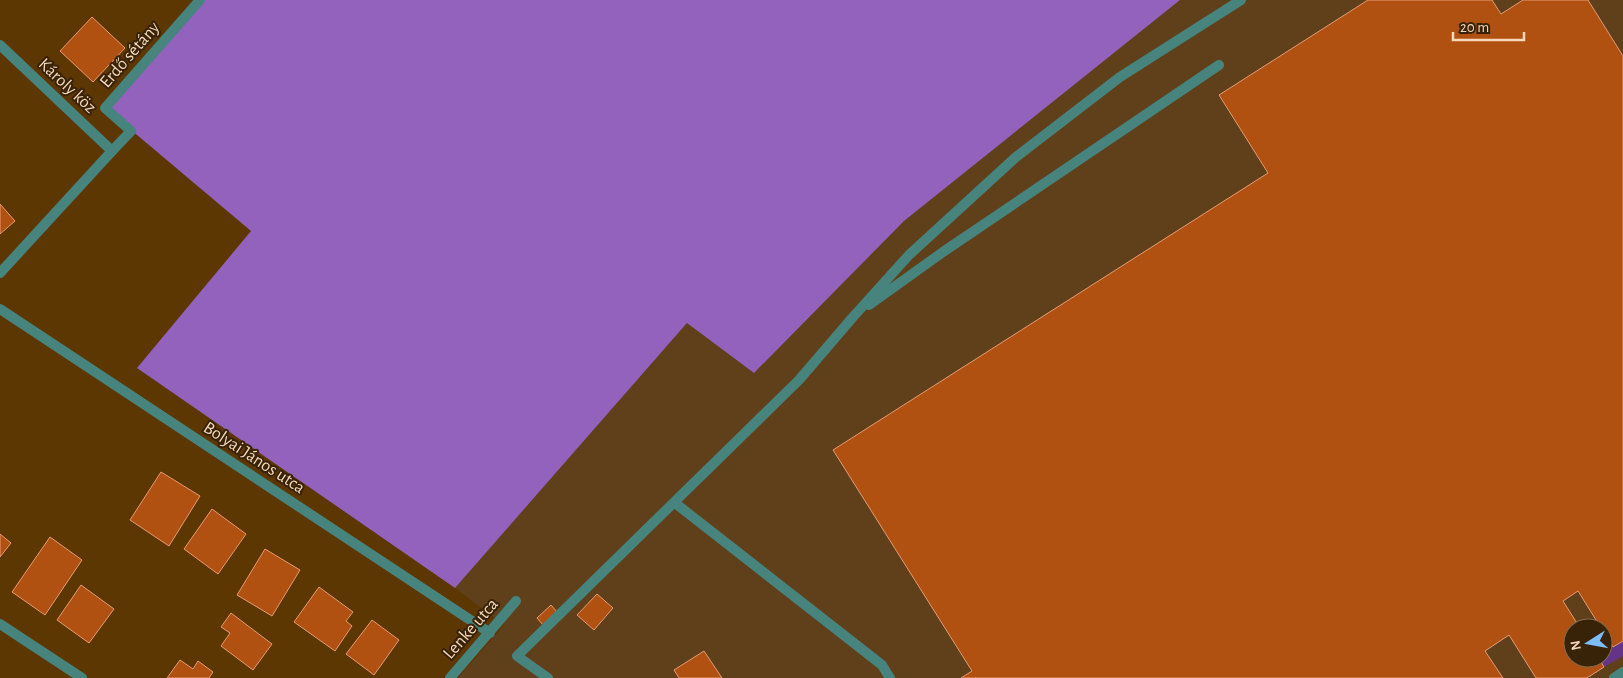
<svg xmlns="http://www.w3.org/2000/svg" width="1623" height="678" viewBox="0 0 1623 678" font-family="'Alegreya Sans',sans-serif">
  <rect width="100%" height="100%" fill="#5d3701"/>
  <path fill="#5f401b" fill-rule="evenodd" d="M 1180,0 L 1623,0 L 1623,678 L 458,678 L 504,625 L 455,588 L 688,322 L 754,373 L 904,221 ZM 1573,628 L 1603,628 L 1603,658 L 1573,658 Z"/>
  <path fill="#643489" d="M 1623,641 L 1623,656 L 1604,667 L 1599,658 L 1603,658 L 1603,654 Z"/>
  <path fill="#9362bc" d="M 200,0 L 1180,0 L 904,221 L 754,373 L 687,323 L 455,588 L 137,368 L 251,231 L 105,108 Z"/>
  <path fill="#b05112" stroke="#e59b75" d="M 1368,0 L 1492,0 L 1501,14 L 1523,0 L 1588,0 L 1623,56 L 1623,641 L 1613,647 L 1603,631 L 1603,628 L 1601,628 L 1578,591 L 1563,601 L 1580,628 L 1573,628 L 1573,658 L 1599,658 L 1604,667 L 1587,678 L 1536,678 L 1509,635 L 1485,651 L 1503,678 L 961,678 L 972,671 L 833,450 L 1268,173 L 1219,95 Z
    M 92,17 L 125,48 L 93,82 L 60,51 Z
    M 0,204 L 15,221 L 0,234 Z
    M 161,472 L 200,496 L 169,546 L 130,520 Z
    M 212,509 L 246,534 L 218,574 L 184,549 Z
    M 0,534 L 11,543 L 0,557 Z
    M 50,537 L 82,560 L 45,615 L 12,592 Z
    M 265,549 L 300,570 L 272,616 L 237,595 Z
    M 81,585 L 114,609 L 89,643 L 57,620 Z
    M 319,587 L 353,612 L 346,621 L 352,626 L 335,651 L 294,622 Z
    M 597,594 L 613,608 L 594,630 L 577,615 Z
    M 551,605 L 557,612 L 543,625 L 537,618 Z
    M 231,613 L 272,644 L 253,670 L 221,646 L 230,633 L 221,627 Z
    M 372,620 L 399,640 L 374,675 L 346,654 Z
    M 704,651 L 722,678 L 679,678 L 674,670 Z
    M 180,660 L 193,669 L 198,661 L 213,672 L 209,678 L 167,678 Z"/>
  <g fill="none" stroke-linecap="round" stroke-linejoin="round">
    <path stroke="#47847e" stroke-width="10" d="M 869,305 L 943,252 L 1219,65
      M 675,503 L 882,665 L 890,678
      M 548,678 L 517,656 L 799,380 L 853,317 L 909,255 L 1016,157 L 1120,77 L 1241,0
      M 1614,678 L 1623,672"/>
    <path stroke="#47847e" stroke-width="10" d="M 112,151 L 131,131 L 105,108 L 200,0"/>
    <path stroke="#47847e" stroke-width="10" d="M 0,45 L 112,151 L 0,273
      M 0,309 L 490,633
      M 0,624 L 82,678
      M 450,678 L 516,601"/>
  </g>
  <g text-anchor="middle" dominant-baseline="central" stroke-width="4" stroke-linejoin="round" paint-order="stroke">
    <g font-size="18" fill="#f5d8ba" stroke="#382208">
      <text transform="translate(130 55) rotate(-49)">Erdő sétány</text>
      <text transform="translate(67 86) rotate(43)">Károly köz</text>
      <text transform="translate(254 458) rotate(33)">Bolyai János utca</text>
      <text transform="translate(471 629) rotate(-49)">Lenke utca</text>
    </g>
  </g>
  <g transform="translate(1588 643) rotate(259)"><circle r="24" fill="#382208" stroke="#846b4f"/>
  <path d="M0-4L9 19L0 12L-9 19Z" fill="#7dbef9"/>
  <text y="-8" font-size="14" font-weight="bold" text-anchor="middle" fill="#f5d8ba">N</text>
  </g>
  <path d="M1453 32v8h71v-8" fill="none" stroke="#f5d8ba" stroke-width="2.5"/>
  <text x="1460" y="32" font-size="15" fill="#f5d8ba" stroke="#382208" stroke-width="4" paint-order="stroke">20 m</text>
</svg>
